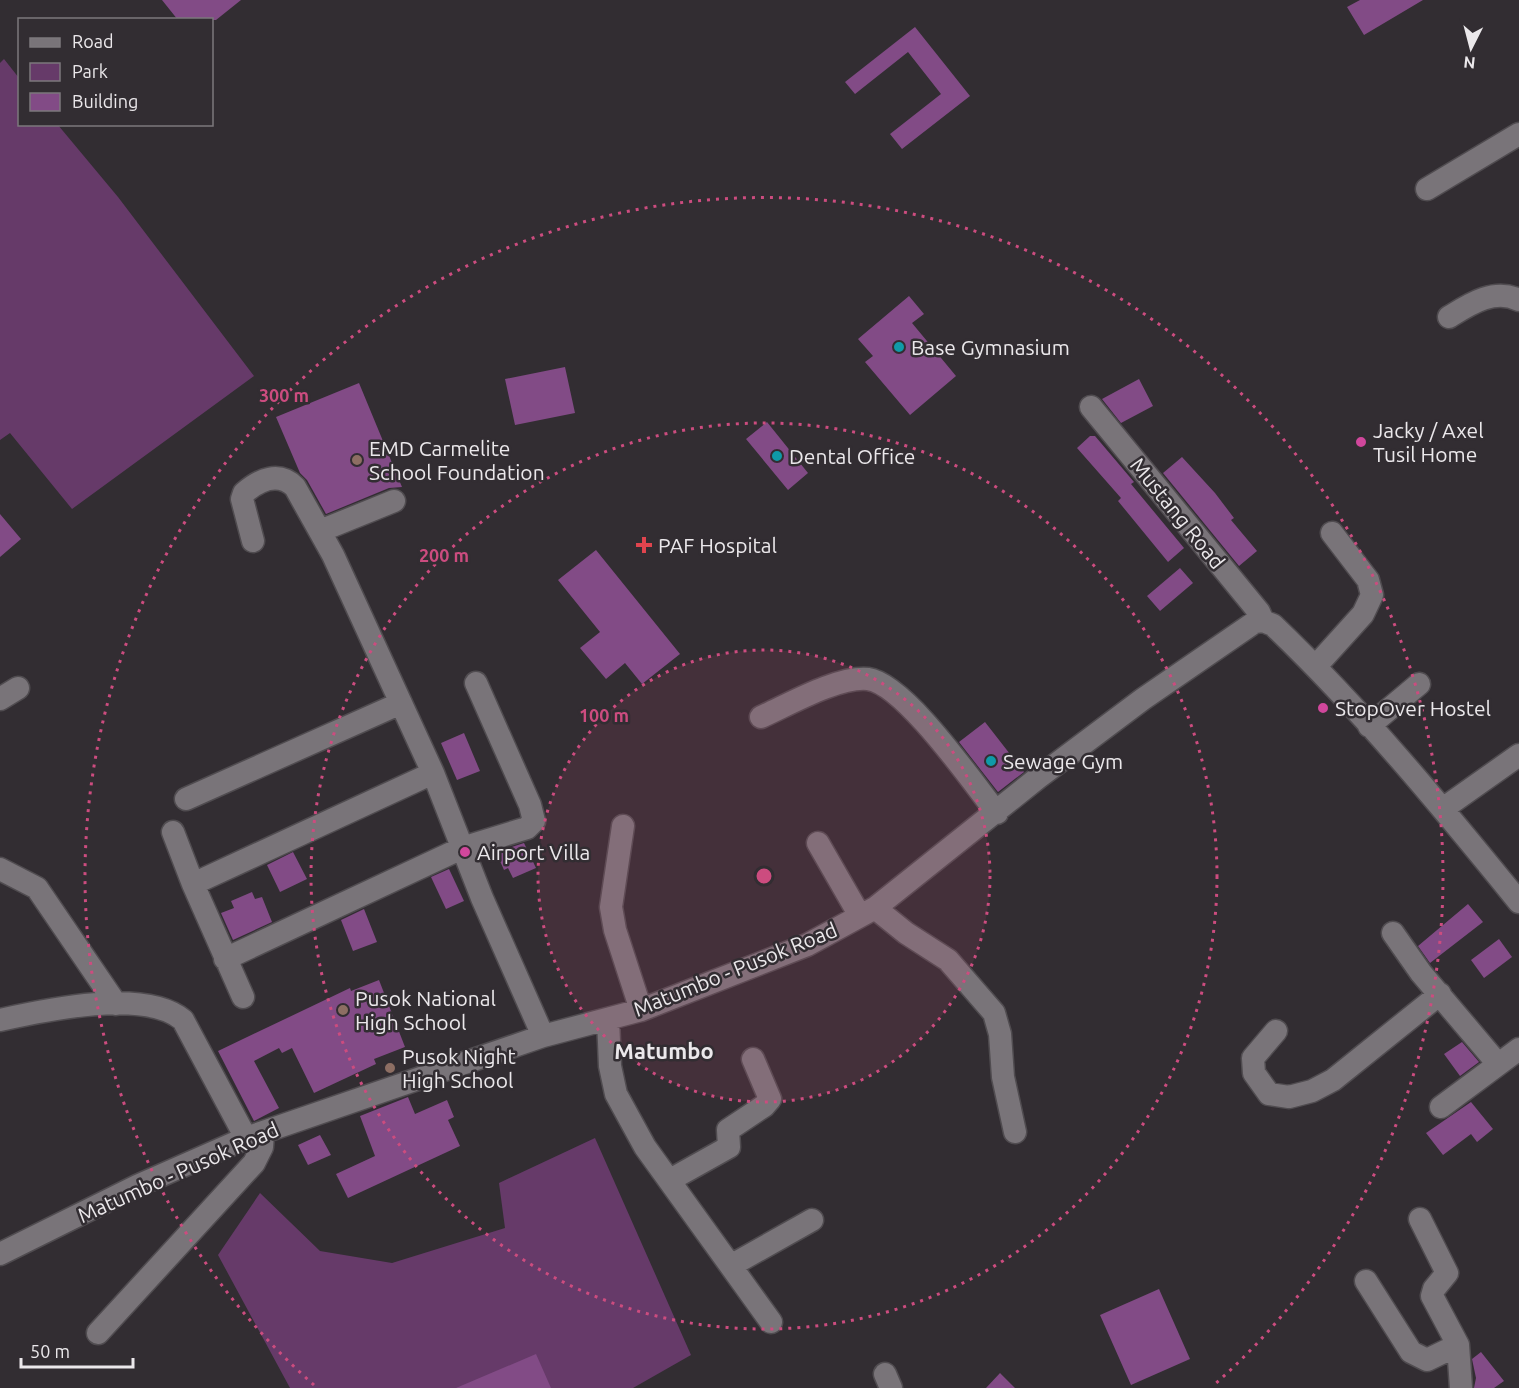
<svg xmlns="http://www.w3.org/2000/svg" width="1519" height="1388" viewBox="0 0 1519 1388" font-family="Ubuntu,sans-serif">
  <rect width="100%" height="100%" fill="#322d32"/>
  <path fill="#663a69" d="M 4,59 L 19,78 L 20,124 L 58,125 L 118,197 L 254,376 L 72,509 L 10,433 L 0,440 L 0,63 Z
    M 595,1138 L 691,1355 L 633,1388 L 290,1388 L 218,1255 L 260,1193 L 320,1251 L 392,1263 L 505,1228 L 499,1183 Z"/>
  <path fill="#824b86" d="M 162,0 L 241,0 L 216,20 L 178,20 Z
    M 1360,0 L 1423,0 L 1364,35 L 1347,7 Z
    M 915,27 L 970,96 L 902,149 L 890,134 L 941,94 L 908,52 L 855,94 L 845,82 Z
    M 909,296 L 924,314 L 912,323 L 956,376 L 910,415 L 865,362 L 873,356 L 858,339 Z
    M 565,367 L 575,413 L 515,425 L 505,379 Z
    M 1139,379 L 1153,406 L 1121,423 L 1102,399 Z
    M 359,383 L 402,487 L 389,488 L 326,514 L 307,480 L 300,473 L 276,417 Z
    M 767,422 L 808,473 L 788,490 L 746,439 Z
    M 1090,436 L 1095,436 L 1134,482 L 1131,484 L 1184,548 L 1168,562 L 1118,501 L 1121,498 L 1077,448 Z
    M 1182,457 L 1215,493 L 1234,518 L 1231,520 L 1257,551 L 1239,566 L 1163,473 Z
    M 0,514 L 21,539 L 0,557 Z
    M 596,550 L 680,654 L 642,684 L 625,663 L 606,679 L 580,648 L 600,632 L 558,580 Z
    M 1180,568 L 1193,583 L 1160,611 L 1147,596 Z
    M 985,722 L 1024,772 L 998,792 L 959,742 Z
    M 464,733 L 480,771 L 457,780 L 441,743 Z
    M 524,843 L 536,868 L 513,878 L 508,868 L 504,870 L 496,852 Z
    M 293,852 L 307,879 L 280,892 L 267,865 Z
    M 449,869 L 464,901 L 446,909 L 431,877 Z
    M 252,892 L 255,899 L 262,897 L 272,922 L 233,940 L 221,913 L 234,908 L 231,901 Z
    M 1468,904 L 1483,922 L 1430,963 L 1418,946 Z
    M 364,909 L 377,942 L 353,951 L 341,920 Z
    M 1499,939 L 1512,957 L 1484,978 L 1471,960 Z
    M 379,980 L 405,1047 L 374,1059 L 376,1064 L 314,1093 L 292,1048 L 282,1053 L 279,1048 L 254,1061 L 279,1108 L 254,1121 L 218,1051 L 350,988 L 351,991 Z
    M 1462,1042 L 1479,1062 L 1460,1076 L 1444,1054 Z
    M 408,1097 L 415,1114 L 447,1100 L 454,1117 L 448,1120 L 460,1146 L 348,1198 L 336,1174 L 375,1156 L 360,1116 Z
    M 1471,1102 L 1493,1129 L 1477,1142 L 1471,1134 L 1443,1155 L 1426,1133 Z
    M 320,1135 L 331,1155 L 308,1165 L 298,1145 Z
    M 1159,1289 L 1190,1359 L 1131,1385 L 1100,1315 Z
    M 1481,1352 L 1504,1381 L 1494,1388 L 1474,1388 L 1476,1378 L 1472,1359 Z
    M 536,1354 L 551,1388 L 456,1388 Z
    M 1000,1373 L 1015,1388 L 986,1388 Z"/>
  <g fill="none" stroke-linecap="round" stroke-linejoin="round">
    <g stroke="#504c50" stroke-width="25">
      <path id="minor" d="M 1427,189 L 1519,134
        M 1449,317 C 1470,304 1494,288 1519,300
        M 1091,407 L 1259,612 L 1263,621
        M 320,531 L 394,501
        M 253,541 L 242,499 L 244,493 C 260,479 279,471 295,487 L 333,555 L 433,773 L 482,898 L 543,1036
        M 1316,666 L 1363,614 L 1372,595 L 1368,580 L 1332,533
        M 0,699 L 18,688
        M 761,717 C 788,705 838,676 868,679 C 905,684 973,783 997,813
        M 1369,726 L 1419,684
        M 186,799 L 401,703
        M 1444,808 L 1519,755
        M 623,826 L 611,907 L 615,930 L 641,1010
        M 173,832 L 193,884 L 243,997
        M 818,843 L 860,916
        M 0,869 L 37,888 L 116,1004
        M 193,884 L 433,773
        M 875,908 L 906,933 L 948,960 L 994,1013 L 1000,1034 L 1003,1077 L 1015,1132
        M 1393,933 L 1421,973 L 1498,1064
        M 225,959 L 462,848 L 527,828 L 534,821 L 530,805 L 476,683
        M 608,1019 L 610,1066 L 616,1094 L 645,1147 L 771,1322
        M 0,1020 C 45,1010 145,988 183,1020 L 246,1138
        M 1276,1031 L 1253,1058 L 1254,1073 L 1269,1094 L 1289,1097 L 1312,1091 L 1333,1080 L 1440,994
        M 1441,1107 L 1519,1049
        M 670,1180 L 729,1147 L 728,1130 L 764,1106 L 770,1099 L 753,1059
        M 1420,1219 L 1447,1273 L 1434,1289 L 1432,1296 L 1458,1345 L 1461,1388
        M 0,1254 L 137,1186 L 246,1138 L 543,1036 L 641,1010 L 807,945 L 875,908 L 1039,777 L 1143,699 L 1255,622 L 1263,621 L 1273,625 C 1362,710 1441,806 1519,902
        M 732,1265 L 812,1220
        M 1366,1281 L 1411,1352 L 1427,1360 L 1458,1345
        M 98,1333 L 254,1163 L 262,1147 L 263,1132
        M 885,1374 L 891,1388"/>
    </g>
    <use href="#minor" stroke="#797479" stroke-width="22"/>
  </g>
  <circle cx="764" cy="876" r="226" fill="#cc4c7f" fill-opacity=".12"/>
  <g fill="none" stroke="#cc4c7f" stroke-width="3" stroke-dasharray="3 6">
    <circle cx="764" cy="876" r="226"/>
    <circle cx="764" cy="876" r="453"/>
    <path d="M314 1385A679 679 0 1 1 1214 1385"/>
  </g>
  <g fill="#0f9aa8" stroke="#322d32" stroke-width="2">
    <circle cx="899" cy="347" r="6"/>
    <circle cx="777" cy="456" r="6"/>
    <circle cx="991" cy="761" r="6"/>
  </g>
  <g fill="#d1479c" stroke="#322d32" stroke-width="2">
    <circle cx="1361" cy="442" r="6"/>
    <circle cx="1323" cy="708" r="6"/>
    <circle cx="465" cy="852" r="6"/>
  </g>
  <g fill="#8d6e63" stroke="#322d32" stroke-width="2">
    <circle cx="357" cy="460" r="6"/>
    <circle cx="343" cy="1010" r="6"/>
    <circle cx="390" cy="1068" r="6"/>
  </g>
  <path fill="#e0444e" stroke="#322d32" stroke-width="2" d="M641 536h6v6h6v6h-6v6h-6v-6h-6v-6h6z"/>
  <g text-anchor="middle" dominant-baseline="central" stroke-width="5" stroke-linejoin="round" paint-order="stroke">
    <g font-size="21" fill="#ebe8eb" stroke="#322d32" text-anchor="start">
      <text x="911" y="347">Base Gymnasium</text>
      <text x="1373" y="430">Jacky / Axel<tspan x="1373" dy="24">Tusil Home</tspan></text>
      <text x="369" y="448">EMD Carmelite<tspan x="369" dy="24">School Foundation</tspan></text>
      <text x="789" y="456">Dental Office</text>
      <text x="658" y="545">PAF Hospital</text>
      <text x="1335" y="708">StopOver Hostel</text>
      <text x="1003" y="761">Sewage Gym</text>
      <text x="477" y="852">Airport Villa</text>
      <text x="355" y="998">Pusok National<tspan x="355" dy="24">High School</tspan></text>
      <text x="402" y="1056">Pusok Night<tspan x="402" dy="24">High School</tspan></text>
    </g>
    <g font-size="21" fill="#ebe8eb" stroke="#322d32">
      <text transform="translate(1178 513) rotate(51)">Mustang Road</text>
      <text transform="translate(735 969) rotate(-22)">Matumbo - Pusok Road</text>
      <text transform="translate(178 1172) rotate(-24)">Matumbo - Pusok Road</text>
    </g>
    <g font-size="22" font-weight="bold" fill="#ebe8eb" stroke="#322d32">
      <text x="664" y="1050">Matumbo</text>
    </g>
  </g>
  <circle cx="764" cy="876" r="9" fill="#cc4c7f" stroke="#322d32" stroke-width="3"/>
  <g font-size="18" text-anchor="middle" font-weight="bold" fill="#cc4c7f" stroke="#322d32" stroke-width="5" stroke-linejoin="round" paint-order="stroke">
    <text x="284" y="402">300 m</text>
    <text x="444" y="562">200 m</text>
    <text x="604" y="722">100 m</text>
  </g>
  <rect x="18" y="18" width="195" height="108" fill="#322d32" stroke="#7c787c" stroke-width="1.5"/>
  <rect x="30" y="38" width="30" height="9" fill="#797479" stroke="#7c787c" stroke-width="1.5"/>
  <text x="72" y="48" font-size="18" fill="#ebe8eb">Road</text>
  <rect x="30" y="63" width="30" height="18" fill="#663a69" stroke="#7c787c" stroke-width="1.5"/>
  <text x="72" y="78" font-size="18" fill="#ebe8eb">Park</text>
  <rect x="30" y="93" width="30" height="18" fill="#824b86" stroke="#7c787c" stroke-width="1.5"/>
  <text x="72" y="108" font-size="18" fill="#ebe8eb">Building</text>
  <g transform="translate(1471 48) rotate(186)" stroke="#322d32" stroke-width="4.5" paint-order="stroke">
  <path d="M0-4.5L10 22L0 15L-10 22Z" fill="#ebe8eb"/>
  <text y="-9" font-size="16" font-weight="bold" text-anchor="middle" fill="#ebe8eb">N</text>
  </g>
  <path d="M21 1358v9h112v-9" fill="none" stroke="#ebe8eb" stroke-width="3"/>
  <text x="30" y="1358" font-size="18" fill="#ebe8eb" stroke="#322d32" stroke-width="4.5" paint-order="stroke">50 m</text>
</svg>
